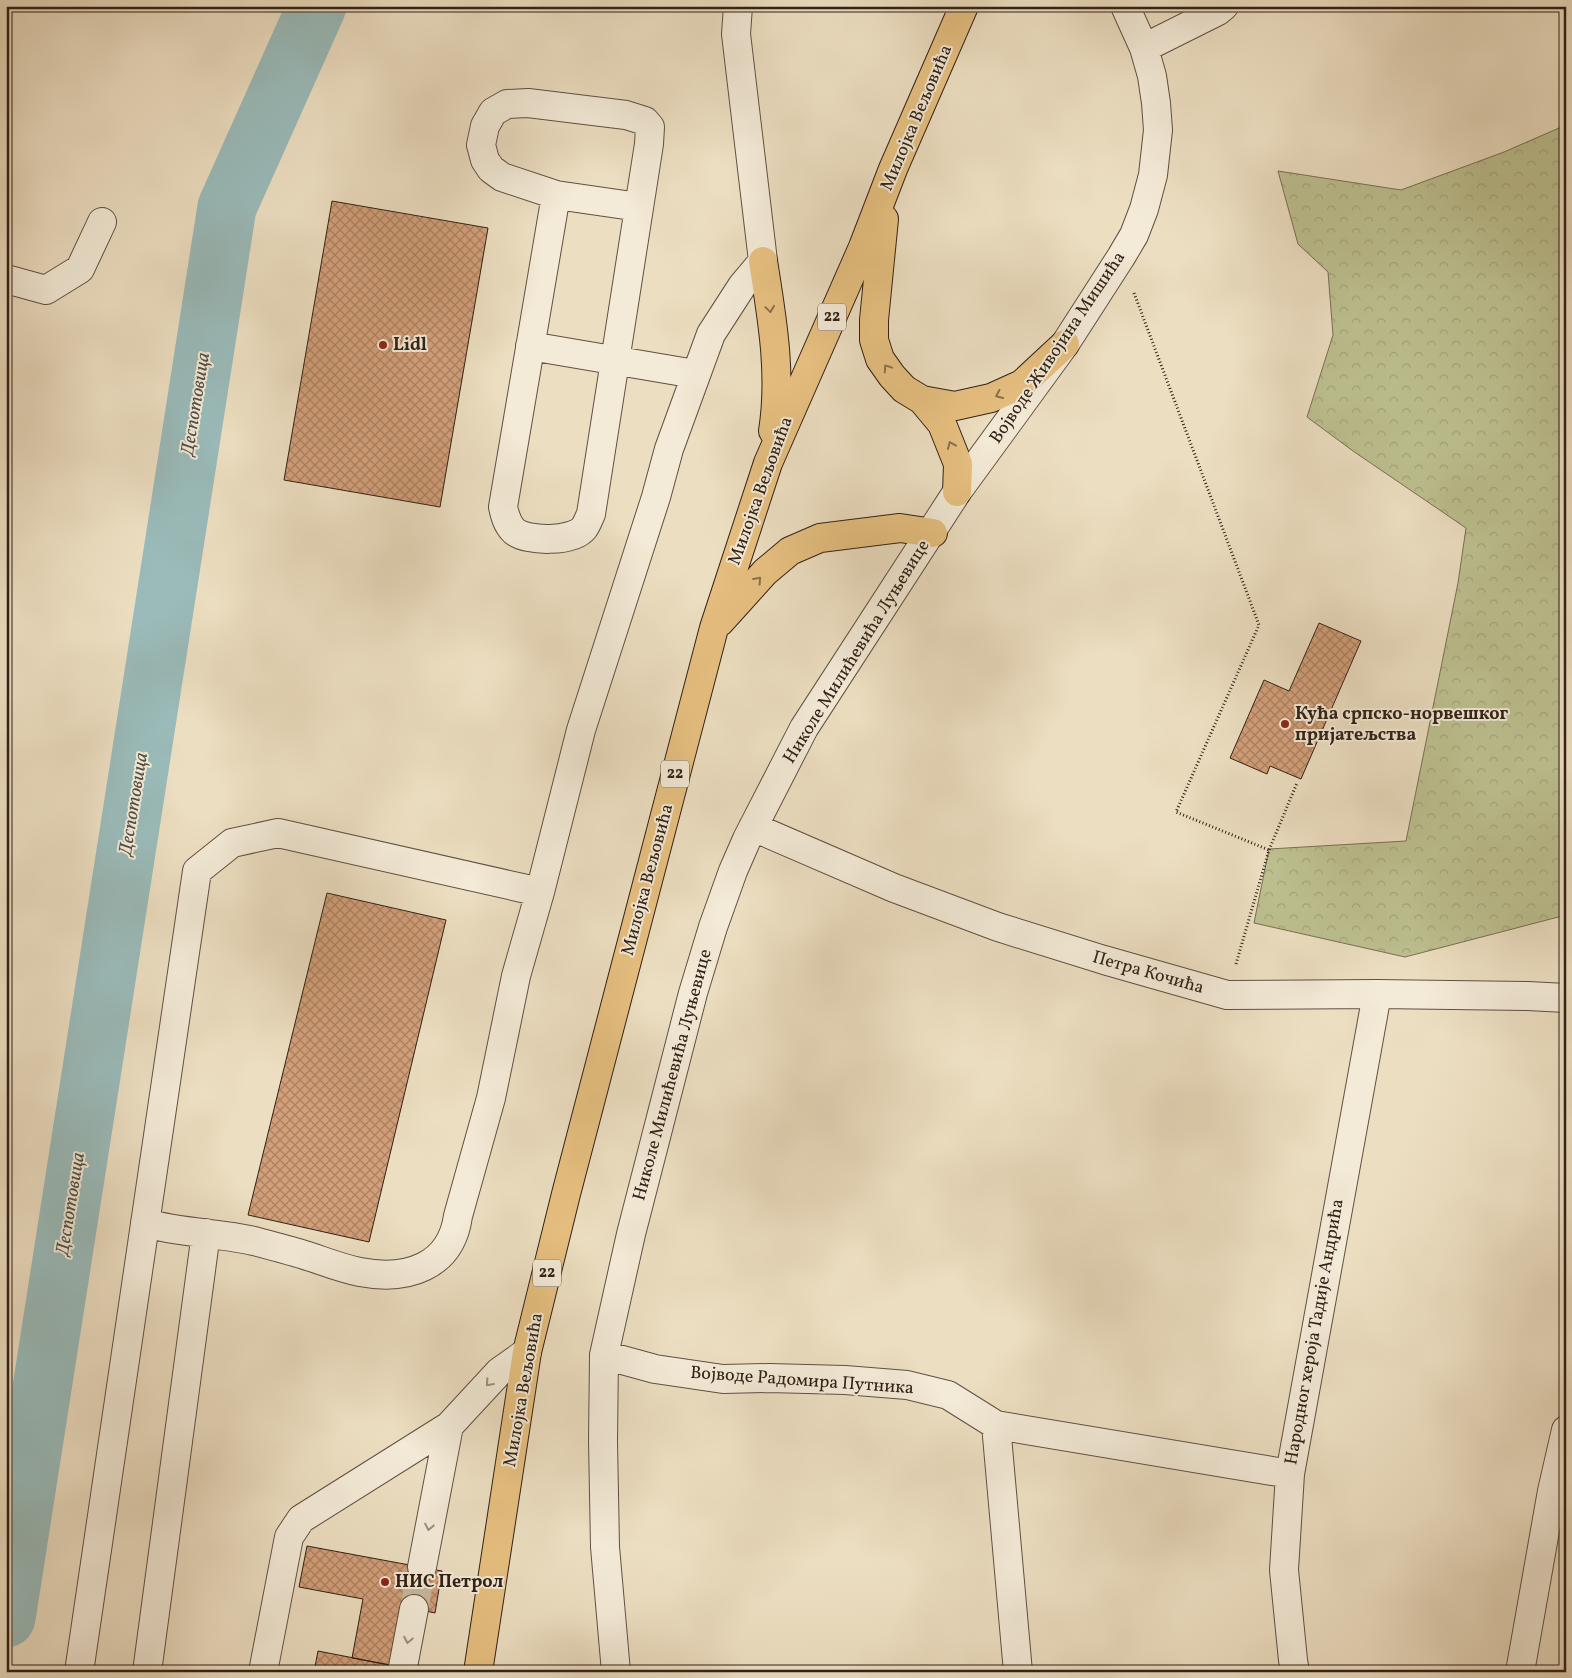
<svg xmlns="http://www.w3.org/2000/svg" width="1572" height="1678" viewBox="0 0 1572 1678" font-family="Vollkorn,serif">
  <defs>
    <pattern id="forest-crowns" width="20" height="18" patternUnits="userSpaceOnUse" patternTransform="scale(1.25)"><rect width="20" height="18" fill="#bdc090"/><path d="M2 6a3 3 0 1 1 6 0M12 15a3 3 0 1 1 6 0" fill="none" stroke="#a3a57b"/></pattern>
    <pattern id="building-cross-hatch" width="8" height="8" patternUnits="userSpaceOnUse" patternTransform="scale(1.25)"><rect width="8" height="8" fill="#d29f79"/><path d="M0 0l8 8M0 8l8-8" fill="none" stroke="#ab8162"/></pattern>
  </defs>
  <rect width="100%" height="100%" fill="#ecdec1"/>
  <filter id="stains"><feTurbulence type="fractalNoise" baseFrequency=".004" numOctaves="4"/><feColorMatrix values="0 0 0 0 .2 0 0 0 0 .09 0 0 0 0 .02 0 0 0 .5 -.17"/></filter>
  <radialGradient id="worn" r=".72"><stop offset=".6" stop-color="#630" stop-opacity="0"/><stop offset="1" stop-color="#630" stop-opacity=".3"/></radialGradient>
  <path fill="url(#forest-crowns)" stroke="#777054" d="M 1566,125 L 1566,915 L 1405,957 L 1254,923 L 1269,849 L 1406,841 L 1458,583 L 1466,528 L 1353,451 L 1307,417 L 1333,335 L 1328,272 L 1298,244 L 1278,171 L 1401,190 L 1504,152 Z"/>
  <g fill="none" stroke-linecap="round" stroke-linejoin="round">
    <path stroke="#9abbba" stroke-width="59" d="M 6,1618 L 227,207 L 317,6"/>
  </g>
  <path fill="url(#building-cross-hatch)" stroke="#312117" d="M 332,201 L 488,228 L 440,507 L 284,480 Z
    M 1319,623 L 1361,641 L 1301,779 L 1270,766 L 1267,774 L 1230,758 L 1264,680 L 1289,691 Z
    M 327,893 L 446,920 L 369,1242 L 248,1215 Z
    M 307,1546 L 442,1571 L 435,1613 L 411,1608 L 400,1667 L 352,1658 L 363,1599 L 299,1587 Z
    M 318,1651 L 400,1667 L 399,1672 L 314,1672 Z"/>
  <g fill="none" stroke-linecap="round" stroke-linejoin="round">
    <path stroke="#c7b89f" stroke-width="28" stroke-dasharray="28 14" stroke-linecap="butt" d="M 414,1609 L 422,1567"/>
    <g stroke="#605042" stroke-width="30">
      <path id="minor" d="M 1144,48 L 1218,11 L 1224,6
        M 556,195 L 503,507 C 505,516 507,524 514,531 C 527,542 573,542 584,528 C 587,524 589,518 591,514 L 649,144 L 650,127 L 645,121 L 626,115 L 528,103 L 507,104 L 493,112 L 485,126 L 481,145 L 485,160 L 491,169 L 502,177 L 556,195 L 639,207
        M 6,279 L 46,290 L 80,269 L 102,222
        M 530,346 L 695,374
        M 753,827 L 894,888 L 998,927 L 1104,960 L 1227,995 L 1377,994 L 1528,996 L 1566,998
        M 145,1223 C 181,1233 218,1233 254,1241 C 269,1245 284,1249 298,1253 C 319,1259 339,1268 360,1272 C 407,1281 451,1267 458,1216 L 491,1098 L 516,976 L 540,892 L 581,730 L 656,497 L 669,449 L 711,334 L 742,286 L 763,261 L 736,34 L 738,6
        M 604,1355 L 655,1369 L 723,1379 L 769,1378 L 845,1380 L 907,1385 L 948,1395 L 996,1425 L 1290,1474
        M 996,1425 L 1018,1672
        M 422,1567 L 449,1426 L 499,1372 L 527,1352
        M 79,1672 L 197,871 L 232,843 L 278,833 L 540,892
        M 147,1672 L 206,1233
        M 263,1672 L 289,1537 L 301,1519 L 449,1426
        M 402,1672 L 414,1609
        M 616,1672 L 605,1547 L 603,1441 L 604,1355 L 631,1234 L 693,993 L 713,927 L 733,871 L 747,839 L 804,728 L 957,492 L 1065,344 L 1121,257 L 1134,235 L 1144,209 L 1153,175 L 1158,130 L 1156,103 L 1152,76 L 1144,48 L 1125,6
        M 1295,1672 L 1293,1660 L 1284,1570 L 1290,1474 L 1377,994
        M 1520,1672 L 1552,1491 L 1566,1430"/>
    </g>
    <g stroke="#312117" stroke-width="30">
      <path id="major" d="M 884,219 L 874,320 L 874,340 L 880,359 L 892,376 L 904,389 L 922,400 L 942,424 L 958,464 L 957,492
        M 763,261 C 772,318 782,374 773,431
        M 922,400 L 955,406 L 991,398 L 1022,384 L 1065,344
        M 720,622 L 765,572 L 790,551 L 820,538 L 900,528 L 933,533
        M 478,1672 L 527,1352 L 566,1194 L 714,628 L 768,463 L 863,247 L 893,169 L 964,6"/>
    </g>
    <path stroke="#312117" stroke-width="3" stroke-dasharray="1 2.5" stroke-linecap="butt" d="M 1134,293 L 1259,625 L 1176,812 L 1269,850
      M 1236,964 L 1269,850 L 1297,783"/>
    <use href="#minor" stroke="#f3ead7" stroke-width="28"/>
    <use href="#major" stroke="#e6bf80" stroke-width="28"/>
  </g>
  <defs><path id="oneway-chevron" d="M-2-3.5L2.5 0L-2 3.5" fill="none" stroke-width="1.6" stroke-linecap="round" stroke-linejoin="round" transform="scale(1.25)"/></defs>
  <g stroke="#8c704c">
    <use href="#oneway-chevron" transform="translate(770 309) rotate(82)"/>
    <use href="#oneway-chevron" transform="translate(887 368) rotate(-124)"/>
    <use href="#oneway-chevron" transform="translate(999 395) rotate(155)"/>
    <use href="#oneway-chevron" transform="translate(951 445) rotate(-113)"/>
    <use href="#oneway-chevron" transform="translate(758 580) rotate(-48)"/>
  </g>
  <g stroke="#9c9081">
    <use href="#oneway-chevron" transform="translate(489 1383) rotate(132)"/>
    <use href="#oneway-chevron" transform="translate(429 1527) rotate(101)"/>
    <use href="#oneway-chevron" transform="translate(408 1640) rotate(101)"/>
  </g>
  <g fill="#8f2418" stroke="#f3ead7" stroke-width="2">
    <circle cx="383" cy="345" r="5"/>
    <circle cx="1285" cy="724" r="5"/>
    <circle cx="385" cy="1582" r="5"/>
  </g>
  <g text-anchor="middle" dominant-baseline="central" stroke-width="4" stroke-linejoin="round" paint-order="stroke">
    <g fill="#f3ead7" stroke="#6b5d51" stroke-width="1">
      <rect x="818" y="303.5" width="28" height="27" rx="4"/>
      <rect x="661" y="760.5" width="28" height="27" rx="4"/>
      <rect x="533" y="1259.5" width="28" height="27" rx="4"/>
    </g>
    <g font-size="16" font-weight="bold" fill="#312117">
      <text x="832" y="317">22</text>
      <text x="675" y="774">22</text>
      <text x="547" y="1273">22</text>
    </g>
    <g font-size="18" fill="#312117" stroke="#f3ead7">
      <text transform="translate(917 118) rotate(-67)">Милојка Вељовића</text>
      <text transform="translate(1058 348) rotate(-56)">Војводе Живојина Мишића</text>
      <text transform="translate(761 491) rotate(-70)">Милојка Вељовића</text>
      <text transform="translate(857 652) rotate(-58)">Николе Милићевића Луњевице</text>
      <text transform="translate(648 880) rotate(-75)">Милојка Вељовића</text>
      <text transform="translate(1148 973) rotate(16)">Петра Кочића</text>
      <text transform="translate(673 1075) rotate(-75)">Николе Милићевића Луњевице</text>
      <text transform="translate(1315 1332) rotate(-80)">Народног хероја Тадије Андрића</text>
      <text transform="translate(802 1381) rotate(4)">Војводе Радомира Путника</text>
      <text transform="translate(524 1390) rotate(-80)">Милојка Вељовића</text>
    </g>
    <g font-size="18" font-weight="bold" fill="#312117" stroke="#f3ead7" text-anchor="start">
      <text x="393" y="345">Lidl</text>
      <text x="1295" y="714">Кућа српско-норвешког<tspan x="1295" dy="21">пријатељства</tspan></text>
      <text x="395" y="1582">НИС Петрол</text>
    </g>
    <g font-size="19" font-style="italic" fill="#504f48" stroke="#f3ead7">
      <text transform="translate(196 404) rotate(-81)">Деспотовица</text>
      <text transform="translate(134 804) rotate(-81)">Деспотовица</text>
      <text transform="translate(71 1204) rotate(-81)">Деспотовица</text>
    </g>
  </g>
  <rect width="1572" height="1678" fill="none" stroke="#ecdec1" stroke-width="25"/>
  <rect x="8" y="8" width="1557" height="1663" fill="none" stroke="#312117" stroke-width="2.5"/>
  <rect x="12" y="12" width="1547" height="1653" fill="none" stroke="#312117"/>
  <rect width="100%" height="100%" filter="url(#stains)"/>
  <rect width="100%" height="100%" fill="url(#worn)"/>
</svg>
